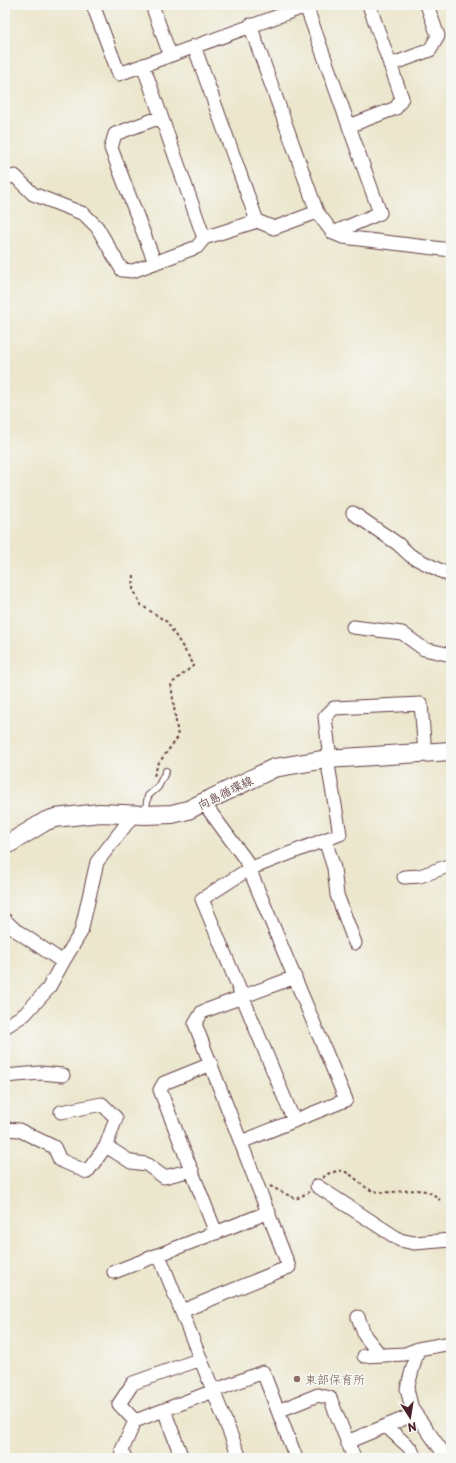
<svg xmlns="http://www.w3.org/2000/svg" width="456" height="1463" viewBox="0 0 456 1463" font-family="'Playpen Sans','Klee One',sans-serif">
  <rect width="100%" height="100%" fill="#f6f6f2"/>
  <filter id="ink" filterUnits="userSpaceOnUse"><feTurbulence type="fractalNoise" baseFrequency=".025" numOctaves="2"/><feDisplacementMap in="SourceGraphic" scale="8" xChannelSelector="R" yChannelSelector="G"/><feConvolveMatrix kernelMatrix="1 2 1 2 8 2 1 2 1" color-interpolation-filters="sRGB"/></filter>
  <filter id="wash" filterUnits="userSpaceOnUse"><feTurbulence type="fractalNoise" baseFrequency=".012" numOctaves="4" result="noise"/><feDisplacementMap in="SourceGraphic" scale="16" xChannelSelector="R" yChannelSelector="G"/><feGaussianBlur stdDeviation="0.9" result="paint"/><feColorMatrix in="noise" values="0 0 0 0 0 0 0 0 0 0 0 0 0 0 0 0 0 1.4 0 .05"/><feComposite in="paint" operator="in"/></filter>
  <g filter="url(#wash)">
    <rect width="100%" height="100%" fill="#ebe6cc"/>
  </g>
  <g filter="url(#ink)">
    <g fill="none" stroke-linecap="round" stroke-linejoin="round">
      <g stroke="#623d43" stroke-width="8">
        <path id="service" d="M 145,813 L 148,796 L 158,787 L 166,771"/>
      </g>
      <g stroke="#623d43" stroke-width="15">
        <path id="minor" d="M 93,5 L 119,74 L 309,5
          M 152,5 L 170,55
          M 250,25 L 317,212 L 333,233 L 380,213 L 306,6
          M 194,46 L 257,221 L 274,228 L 317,212
          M 390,65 L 430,50 L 438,36 L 427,5
          M 349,126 L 396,108 L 402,98 L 369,5
          M 5,178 L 15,176 L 33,194 L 84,214 L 97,227 L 122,270 L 133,271 L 197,247 L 204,238 L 143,65
          M 333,233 L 343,237 L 451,250
          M 204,238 L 257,221
          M 155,263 L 111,148 L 115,134 L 161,117
          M 353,513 L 398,544 L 411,556 L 451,576
          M 353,627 L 402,633 L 424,649 L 451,655
          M 203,802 L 245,859 L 346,1100 L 241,1142
          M 325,840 L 334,868 L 337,895 L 355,943
          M 404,877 L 420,876 L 451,865
          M 5,920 L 14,929 L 63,962
          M 5,1027 L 25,1014 L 48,989 L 63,962 L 81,932 L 97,862 L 128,822 L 131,814
          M 211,1064 L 164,1083 L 160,1090 L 216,1233
          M 5,1076 L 40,1073 L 63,1075
          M 294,1121 L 202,899 L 249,869 L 340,834 L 327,759 L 329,751 L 325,717 L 334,708 L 421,704 L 425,753
          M 5,1129 L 19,1130 L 54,1147 L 60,1160 L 87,1172 L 106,1146 L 116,1118 L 102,1104 L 61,1112
          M 106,1146 L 131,1162 L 146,1164 L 164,1177 L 192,1170
          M 317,1186 L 400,1240 L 414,1243 L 451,1240
          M 159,1255 L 240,1458
          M 114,1272 L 269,1212
          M 182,1311 L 289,1267 L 195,1024 L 202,1012 L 295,977
          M 358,1317 L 365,1336 L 380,1355
          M 418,1349 L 407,1389 L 412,1409 L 447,1458
          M 364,1356 L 405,1354 L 418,1349 L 451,1343
          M 164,1410 L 182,1458
          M 278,1411 L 318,1395 L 330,1398 L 354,1458
          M 135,1421 L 119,1404 L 133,1383 L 201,1359
          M 386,1426 L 411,1449 L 415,1458
          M 347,1442 L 415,1414
          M 125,1458 L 122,1450 L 135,1421 L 263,1372 L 296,1458"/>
      </g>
      <g stroke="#623d43" stroke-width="20">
        <path id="secondary" d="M 5,846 L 46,821 L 55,818 L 100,813 L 145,815 L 172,814 L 188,810 L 274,768 L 327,759 L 451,751"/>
      </g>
      <path stroke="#623d43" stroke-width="2" stroke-dasharray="3 3" stroke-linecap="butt" d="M 134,575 L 133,589 L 141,605 L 167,622 L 194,665 L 171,684 L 178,737 L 158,764 L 154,776
        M 323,1178 C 326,1174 329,1173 334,1172 C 349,1166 358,1185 371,1190 C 389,1197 416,1185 430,1193 C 434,1194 437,1198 440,1200
        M 270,1186 L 296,1199 L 309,1192"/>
      <use href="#service" stroke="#fff" stroke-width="6"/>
      <use href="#minor" stroke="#fff" stroke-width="13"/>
      <use href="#secondary" stroke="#fff" stroke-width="18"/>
    </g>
  </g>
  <circle fill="#8d6e63" stroke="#f6f6f2" stroke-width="1.5" cx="297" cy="1379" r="4"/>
  <g text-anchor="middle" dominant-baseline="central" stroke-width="3.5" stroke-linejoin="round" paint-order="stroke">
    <g font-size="12" fill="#4a1f2b" stroke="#f6f6f2">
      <text transform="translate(225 792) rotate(-26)">向島循環線</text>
    </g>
    <g font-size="12" fill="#785e54" stroke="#f6f6f2" text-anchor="start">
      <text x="305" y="1379">東部保育所</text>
    </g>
  </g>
  <rect width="456" height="1463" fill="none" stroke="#f6f6f2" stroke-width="20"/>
  <g transform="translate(410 1417) rotate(168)" stroke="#f6f6f2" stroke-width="3" paint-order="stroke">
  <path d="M0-3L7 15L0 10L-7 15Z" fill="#4a1f2b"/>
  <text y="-6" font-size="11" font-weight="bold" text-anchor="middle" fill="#4a1f2b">N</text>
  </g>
</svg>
